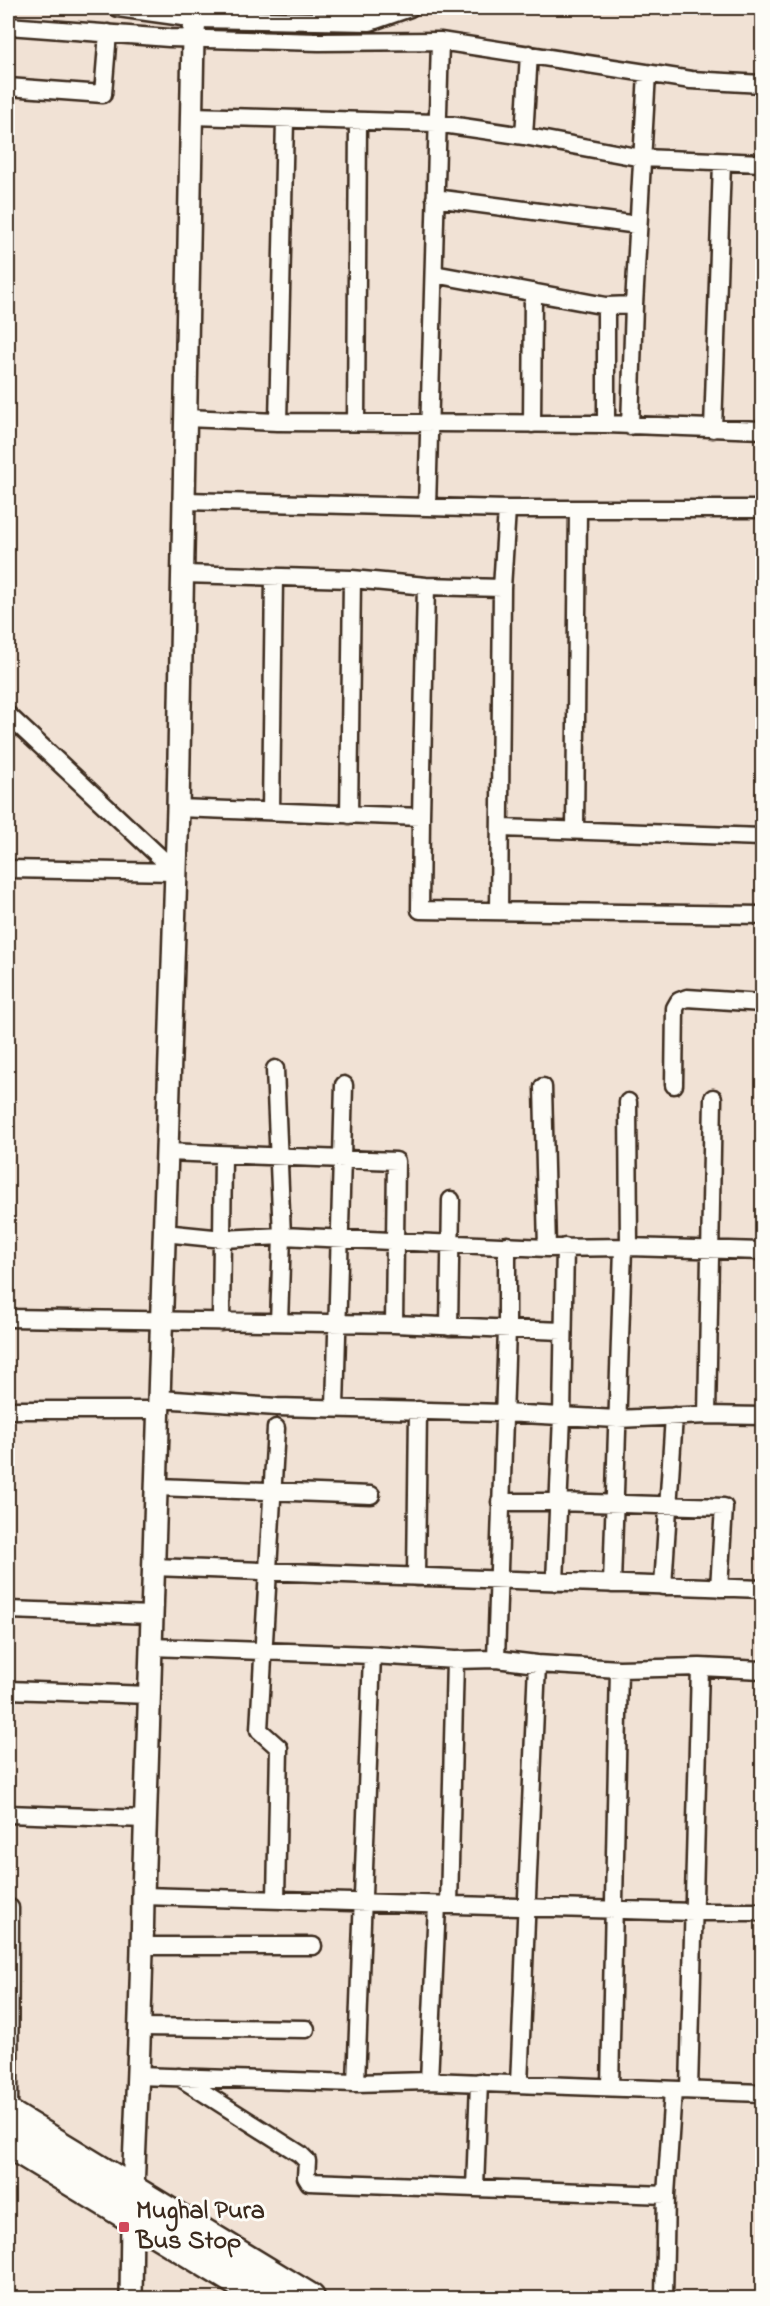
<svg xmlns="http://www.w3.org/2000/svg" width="770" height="2306" viewBox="0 0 770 2306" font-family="'Indie Flower',sans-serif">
  <rect width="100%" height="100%" fill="#f1e2d5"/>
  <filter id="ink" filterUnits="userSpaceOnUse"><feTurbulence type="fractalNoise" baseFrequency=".0167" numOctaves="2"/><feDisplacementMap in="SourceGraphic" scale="12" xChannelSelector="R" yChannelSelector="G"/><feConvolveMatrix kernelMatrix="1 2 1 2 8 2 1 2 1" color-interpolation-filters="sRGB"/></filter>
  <g filter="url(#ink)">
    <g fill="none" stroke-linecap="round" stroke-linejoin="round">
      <g stroke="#3b2a1e" stroke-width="21">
        <path id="minor" d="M 118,8 L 197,19 L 370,22 L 410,8
          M 8,26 L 169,38 L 319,42 L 440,41 L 691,80 L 762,84
          M 8,87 L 103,94 L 108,33
          M 191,116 L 436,123 L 524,136 L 642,158 L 762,163
          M 524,136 L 529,54
          M 435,198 L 638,225
          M 434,274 L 606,306 L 634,305
          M 186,418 L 278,422 L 606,424 L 762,430
          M 356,421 L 358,121
          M 278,422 L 285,120
          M 532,424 L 533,292
          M 606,424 L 606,306
          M 630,426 L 634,305 L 647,73
          M 713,429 L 722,163
          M 185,501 L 507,509 L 762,509
          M 427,507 L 440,41
          M 183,574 L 352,579 L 426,586 L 502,588
          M 8,715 L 176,872
          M 178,808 L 421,817 L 420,910 L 762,915
          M 271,811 L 274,577
          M 349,815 L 352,579
          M 421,817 L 426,586
          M 500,828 L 762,837
          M 575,830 L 578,509
          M 8,869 L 176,872
          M 499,911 L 502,588 L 507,509
          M 275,1069 L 282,1236 L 279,1322
          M 674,1085 L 675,1008 L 679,1001 L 687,998 L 762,1003
          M 543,1087 L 547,1248
          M 628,1102 L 629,1247
          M 167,1152 L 396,1161 L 394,1324
          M 164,1233 L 223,1239 L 282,1236 L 547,1248 L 629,1247 L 762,1251
          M 8,1318 L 394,1324 L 562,1331
          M 221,1322 L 223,1155
          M 449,1327 L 451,1200
          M 160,1399 L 277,1407 L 504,1413 L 617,1419 L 707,1415 L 762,1416
          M 335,1407 L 344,1085
          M 8,1410 L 160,1410
          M 707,1415 L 713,1098
          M 276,1428 L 259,1730 L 279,1748 L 276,1899
          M 157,1487 L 371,1495
          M 500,1502 L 557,1502 L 724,1507 L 719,1588
          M 153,1567 L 762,1589
          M 416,1577 L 418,1410
          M 555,1582 L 562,1416 L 565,1247
          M 612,1584 L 623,1248
          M 663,1586 L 674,1416
          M 8,1610 L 152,1615
          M 151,1647 L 372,1655 L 455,1660 L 496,1659 L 537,1664 L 619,1669 L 700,1667 L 762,1670
          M 496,1659 L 507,1329 L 507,1245
          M 8,1690 L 149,1695
          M 8,1814 L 145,1819
          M 143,1896 L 694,1912 L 762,1912
          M 449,1905 L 455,1660
          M 143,1946 L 313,1946
          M 141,2027 L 306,2029
          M 137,2076 L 356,2083 L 429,2081 L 762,2093
          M 179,2077 L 300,2154 L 307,2161 L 306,2177 L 309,2182 L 666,2195
          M 429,2081 L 437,1905
          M 356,2083 L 372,1655
          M 519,2084 L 537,1664
          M 610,2087 L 619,1669
          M 689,2090 L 700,1667
          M 9,2115 L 10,1908
          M 475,2188 L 479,2082
          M 664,2298 L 666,2195 L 673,2090"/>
      </g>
      <g stroke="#3b2a1e" stroke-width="26">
        <path id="tertiary" d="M 133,2190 C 137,2092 142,1994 143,1896 L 178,808 L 193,38 L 197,8
          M 131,2298 L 132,2219"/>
      </g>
      <g stroke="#3b2a1e" stroke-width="33">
        <path id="trunk" d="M 8,2114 L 310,2298
          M 8,2143 L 264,2298"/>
      </g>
      <use href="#minor" stroke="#fdfcf7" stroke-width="16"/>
      <use href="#tertiary" stroke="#fdfcf7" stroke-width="21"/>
      <use href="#trunk" stroke="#fdfcf7" stroke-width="28"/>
    </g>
  </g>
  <rect fill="#d1495b" stroke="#fdfcf7" stroke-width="2" x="118" y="2221" width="12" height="12" rx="3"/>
  <g text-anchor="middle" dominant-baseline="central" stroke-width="6" stroke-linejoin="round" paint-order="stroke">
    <g font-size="26" font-weight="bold" fill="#3b2a1e" stroke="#fdfcf7" text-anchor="start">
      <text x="136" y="2212">Mughal Pura<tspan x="136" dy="30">Bus Stop</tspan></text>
    </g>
  </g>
  <rect width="770" height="2306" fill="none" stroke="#fdfcf7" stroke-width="30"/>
  <rect x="15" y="15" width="740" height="2276" fill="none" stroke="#3b2a1e" stroke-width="2" filter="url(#ink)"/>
</svg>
